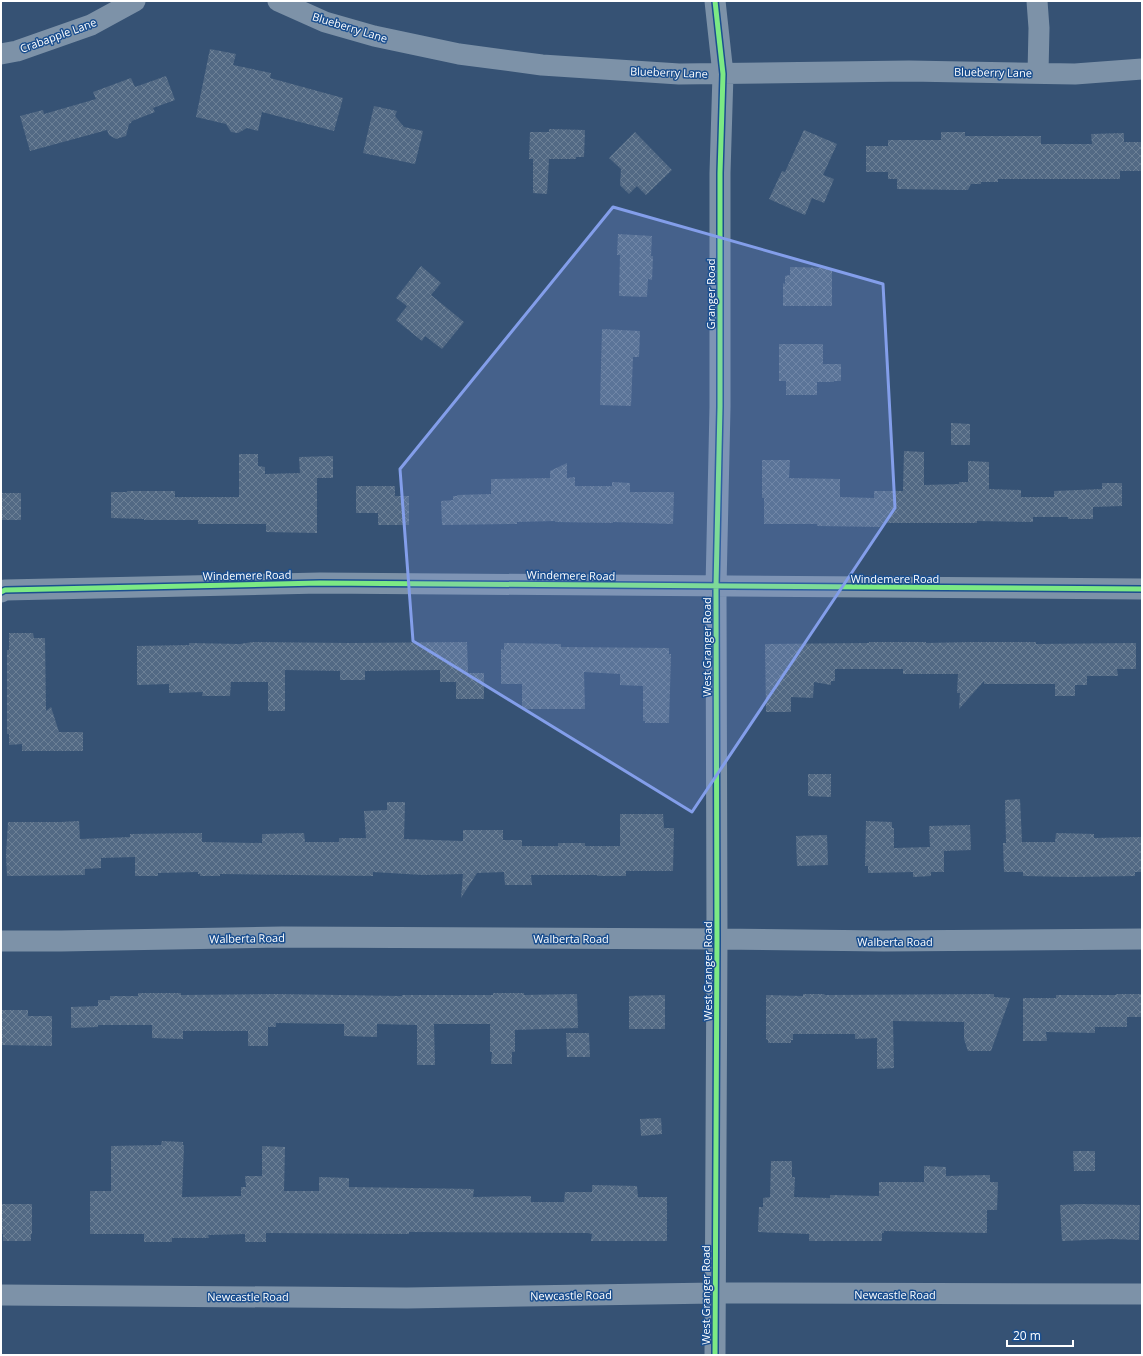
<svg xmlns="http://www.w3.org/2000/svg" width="1143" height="1356" viewBox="0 0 1143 1356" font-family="'Open Sans',sans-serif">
  <defs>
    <pattern id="building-cross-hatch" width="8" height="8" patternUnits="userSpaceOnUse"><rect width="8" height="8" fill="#526984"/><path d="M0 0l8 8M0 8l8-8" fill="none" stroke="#6c8096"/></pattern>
  </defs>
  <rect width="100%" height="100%" fill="#365274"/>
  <path fill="url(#building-cross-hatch)" d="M 210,49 L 236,54 L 233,65 L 271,73 L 270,78 L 343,98 L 334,131 L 262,112 L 258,131 L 247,128 L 238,133 L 231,132 L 226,124 L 196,117 Z
    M 166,76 L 175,100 L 153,108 L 155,112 L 132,121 L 131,123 L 129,124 L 126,136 L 116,139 L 109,135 L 107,130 L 30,151 L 20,116 L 43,110 L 44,114 L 96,99 L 93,92 L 131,78 L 135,87 Z
    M 374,106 L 397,111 L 395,116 L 404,127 L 423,131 L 415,164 L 363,153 Z
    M 549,129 L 585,130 L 584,157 L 576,157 L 576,159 L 549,159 L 547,194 L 533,193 L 533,159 L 529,159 L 530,132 L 549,132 Z
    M 804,130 L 837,144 L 823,175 L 834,179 L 824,203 L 812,198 L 805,215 L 769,199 L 782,171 L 785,172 Z
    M 635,132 L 672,170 L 646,195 L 637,186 L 629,194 L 620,185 L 621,169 L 609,158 Z
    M 941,132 L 965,132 L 965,136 L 1041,136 L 1041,144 L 1092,144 L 1091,134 L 1124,133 L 1124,142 L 1142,142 L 1142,171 L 1120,171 L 1120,179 L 998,179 L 998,182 L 981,182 L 981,184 L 971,184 L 968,190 L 958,190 L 897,189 L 897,179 L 888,179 L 888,172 L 866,172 L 866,146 L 888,146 L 888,140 L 941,140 Z
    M 618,234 L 652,236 L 651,256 L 653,256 L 652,280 L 648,279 L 647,297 L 619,296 L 620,255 L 617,255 Z
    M 421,266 L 441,283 L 431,295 L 464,322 L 442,349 L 425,336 L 422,341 L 396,320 L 407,306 L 396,298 Z
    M 790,267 L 832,268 L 832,306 L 783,306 L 783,283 L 785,284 L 785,276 L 790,275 Z
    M 602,329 L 640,331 L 639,357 L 633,357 L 631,406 L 600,405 Z
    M 779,344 L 823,344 L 823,364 L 841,364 L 841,381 L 834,381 L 834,382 L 817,382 L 817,395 L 786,395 L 786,381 L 779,381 Z
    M 951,423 L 970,424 L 970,445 L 951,445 Z
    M 904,451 L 924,452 L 924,485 L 959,484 L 959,482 L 968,482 L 968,461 L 989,462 L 989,489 L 1021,490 L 1021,497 L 1054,497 L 1054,491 L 1102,489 L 1102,483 L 1122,483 L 1122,506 L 1093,507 L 1093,519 L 1068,519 L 1068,517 L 1033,517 L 1033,522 L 977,521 L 977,523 L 883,523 L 880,527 L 817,526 L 817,524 L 764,524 L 764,498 L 762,498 L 762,460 L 790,460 L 789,478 L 840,479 L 840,497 L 874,498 L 874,491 L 903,491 Z
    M 239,454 L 258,454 L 258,466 L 265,467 L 265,474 L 300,473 L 299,457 L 333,456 L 333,478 L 317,478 L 317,533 L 266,532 L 266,524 L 198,524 L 198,520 L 144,520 L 144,519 L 111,518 L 111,492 L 127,492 L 127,491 L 175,491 L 175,497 L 239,497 Z
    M 567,463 L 567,478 L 575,477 L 575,486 L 612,486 L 612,482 L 630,483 L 630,492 L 674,492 L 673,524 L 613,522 L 613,523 L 555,522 L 555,521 L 517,522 L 517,524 L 442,525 L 441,501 L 453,500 L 453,496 L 457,496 L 457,495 L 491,494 L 491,479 L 550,478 L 550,471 Z
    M 356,486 L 395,486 L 395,496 L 409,496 L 409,525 L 378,525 L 378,513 L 356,513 Z
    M 1,493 L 21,493 L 21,520 L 1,520 Z
    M 9,633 L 33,633 L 34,638 L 45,638 L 46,711 L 51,707 L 59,732 L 83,732 L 83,751 L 22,751 L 22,744 L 9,745 L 9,734 L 7,734 L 7,650 L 9,650 Z
    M 253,642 L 349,643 L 467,642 L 468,673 L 484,673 L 484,699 L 456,699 L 456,682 L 440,682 L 440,670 L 365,671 L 365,680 L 340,680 L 340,671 L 285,670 L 285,711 L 268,711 L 268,682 L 231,682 L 230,696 L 202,696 L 203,692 L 169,693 L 169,684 L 137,685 L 137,646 L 189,645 L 189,643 L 240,644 Z
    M 869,642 L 926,642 L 926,643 L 970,642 L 1036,642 L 1036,644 L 1136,643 L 1136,669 L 1117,669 L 1118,676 L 1087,676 L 1087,685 L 1075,685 L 1075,696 L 1055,696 L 1055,684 L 984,684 L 984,681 L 959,709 L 960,693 L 957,693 L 958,674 L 903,674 L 903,669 L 835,669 L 835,681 L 831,681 L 831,685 L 814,682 L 813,698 L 791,697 L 791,712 L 766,712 L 765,644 L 869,643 Z
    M 504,643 L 561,644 L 561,647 L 669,648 L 669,654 L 671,654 L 669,723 L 645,723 L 645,721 L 643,721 L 643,686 L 620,685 L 620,674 L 584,672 L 585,709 L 522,709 L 522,684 L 501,684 L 501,649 L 504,650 Z
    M 808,774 L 831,774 L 831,797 L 808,796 Z
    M 1020,799 L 1022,842 L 1055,842 L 1056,833 L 1094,834 L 1094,838 L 1142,837 L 1142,872 L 1135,872 L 1135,876 L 1073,877 L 1023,876 L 1023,872 L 1004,872 L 1003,843 L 1006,843 L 1005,800 Z
    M 387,802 L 405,802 L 404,839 L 463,841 L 463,830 L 503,830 L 503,840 L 522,840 L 522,846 L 558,846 L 558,843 L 585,843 L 585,846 L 620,846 L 620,814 L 663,814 L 664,828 L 674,828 L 673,871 L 626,871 L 626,876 L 597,876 L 597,875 L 531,875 L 532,885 L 505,885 L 504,872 L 477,873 L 461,898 L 463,874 L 423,875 L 373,872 L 373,876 L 220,874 L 220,876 L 200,876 L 200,874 L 198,874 L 198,872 L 158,873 L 158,876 L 135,876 L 135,857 L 101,858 L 101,868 L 85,869 L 85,875 L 7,876 L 6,855 L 8,822 L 61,822 L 79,821 L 80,839 L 130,837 L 130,834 L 202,833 L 202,842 L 262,843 L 262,834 L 304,833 L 305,842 L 339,842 L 339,838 L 366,838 L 364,811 L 387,810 Z
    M 866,821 L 892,822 L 892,828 L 894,828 L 894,848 L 930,847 L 929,826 L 970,825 L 971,850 L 944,851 L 944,872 L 931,872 L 931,876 L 913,877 L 913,872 L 868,873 L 868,866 L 865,866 Z
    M 827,835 L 828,865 L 797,866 L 796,836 Z
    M 138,993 L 181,993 L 181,995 L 276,994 L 402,996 L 402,995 L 493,995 L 493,993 L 524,993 L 524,995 L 577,994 L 578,1028 L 515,1030 L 515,1052 L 512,1052 L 512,1064 L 491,1064 L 492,1052 L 490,1052 L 490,1024 L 434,1024 L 435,1065 L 417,1065 L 417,1025 L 377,1024 L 377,1037 L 344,1036 L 344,1024 L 276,1023 L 276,1027 L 268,1027 L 268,1046 L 248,1046 L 248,1031 L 183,1031 L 183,1039 L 152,1038 L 152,1025 L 98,1025 L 98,1027 L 71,1028 L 71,1007 L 98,1006 L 98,1000 L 110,1000 L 110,996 L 138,996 Z
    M 803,994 L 824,994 L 825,995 L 994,994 L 994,997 L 1010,998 L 991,1051 L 968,1051 L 964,1039 L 964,1022 L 893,1021 L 894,1068 L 877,1069 L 877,1038 L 855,1039 L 855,1034 L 793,1034 L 793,1040 L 791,1040 L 791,1043 L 768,1043 L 768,1040 L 766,1039 L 766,995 L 803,996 Z
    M 1116,994 L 1142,994 L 1142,1017 L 1127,1017 L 1127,1027 L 1095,1027 L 1095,1033 L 1046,1032 L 1047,1041 L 1023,1041 L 1023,998 L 1056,998 L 1056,995 L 1116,995 Z
    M 665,995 L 665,1029 L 629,1029 L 629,996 Z
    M 1,1010 L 28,1010 L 28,1016 L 52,1016 L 52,1046 L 1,1045 Z
    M 566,1033 L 589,1033 L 590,1057 L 567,1057 Z
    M 661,1118 L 662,1134 L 641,1136 L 640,1119 Z
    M 162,1141 L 183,1142 L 183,1145 L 184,1145 L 182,1197 L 241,1196 L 241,1187 L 246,1187 L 245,1176 L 262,1176 L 262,1146 L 285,1147 L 284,1191 L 319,1191 L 319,1177 L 349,1178 L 349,1187 L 474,1189 L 473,1197 L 531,1196 L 531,1202 L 564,1202 L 565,1192 L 592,1192 L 592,1185 L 637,1186 L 638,1197 L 667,1197 L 667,1241 L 591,1241 L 592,1234 L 588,1233 L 409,1232 L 409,1234 L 266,1233 L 266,1242 L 245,1242 L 245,1234 L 208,1235 L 209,1238 L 172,1238 L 172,1242 L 144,1242 L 144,1234 L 90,1234 L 90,1191 L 111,1191 L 111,1146 L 161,1145 Z
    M 1073,1151 L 1095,1151 L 1095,1171 L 1074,1171 Z
    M 771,1161 L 792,1161 L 792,1177 L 795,1177 L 794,1197 L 830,1198 L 830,1195 L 879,1196 L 879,1182 L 924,1182 L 924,1166 L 946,1167 L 946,1176 L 990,1175 L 990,1182 L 998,1182 L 997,1210 L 987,1210 L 987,1233 L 884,1231 L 884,1233 L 882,1233 L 882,1241 L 809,1241 L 809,1234 L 758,1232 L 759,1207 L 763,1207 L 763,1198 L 770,1197 Z
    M 1,1204 L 32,1204 L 32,1234 L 31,1234 L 31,1241 L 3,1241 L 3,1234 L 1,1234 Z
    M 1080,1204 L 1140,1205 L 1139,1240 L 1111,1239 L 1062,1241 L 1060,1205 Z"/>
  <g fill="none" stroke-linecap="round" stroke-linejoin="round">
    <path stroke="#7d92a8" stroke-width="21" d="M 278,1 L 325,22 L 374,36 L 459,54 L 542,65 L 679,74 L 909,71 L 1075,74 L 1142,69
      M 715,1 L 723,74 L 720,173 L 720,407 L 716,587 L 717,939 L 715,1355
      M 1037,1 L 1039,28 L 1038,73
      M 1,54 L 17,51 L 91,25 L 135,1
      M 1,592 L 5,590 L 320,583 L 1142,589
      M 1,941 L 61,941 L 282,937 L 717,939 L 884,941 L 1142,939
      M 1,1295 L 407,1298 L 715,1293 L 1142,1294"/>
    <g stroke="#1b4f8f" stroke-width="8">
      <path id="cycleway" d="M 715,1 L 723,74 L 720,173 L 720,407 L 716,587 L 717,939 L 715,1355
        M 1,592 L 5,590 L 320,583 L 1142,589"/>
    </g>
    <use href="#cycleway" stroke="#7ce984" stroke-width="5"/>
  </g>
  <path fill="#839eea" fill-opacity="0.2" stroke="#839eea" stroke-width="3" stroke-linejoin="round" d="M 613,207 L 883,284 L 895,508 L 692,812 L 413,641 L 400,469 Z"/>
  <g text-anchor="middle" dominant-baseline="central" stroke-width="3" stroke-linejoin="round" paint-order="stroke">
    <g font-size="11" fill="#fff" stroke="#1b4f8f">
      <text transform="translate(350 27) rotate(17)">Blueberry Lane</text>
      <text transform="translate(58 35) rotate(-20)">Crabapple Lane</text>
      <text transform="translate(669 72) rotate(2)">Blueberry Lane</text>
      <text transform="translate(993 72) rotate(1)">Blueberry Lane</text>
      <text transform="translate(710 294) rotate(-90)">Granger Road</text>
      <text transform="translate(247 575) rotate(-1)">Windemere Road</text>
      <text transform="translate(571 575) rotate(1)">Windemere Road</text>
      <text x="895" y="578">Windemere Road</text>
      <text transform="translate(706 647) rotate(-90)">West Granger Road</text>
      <text transform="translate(247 938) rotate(-1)">Walberta Road</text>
      <text x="571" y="938">Walberta Road</text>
      <text x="895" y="941">Walberta Road</text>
      <text transform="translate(707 971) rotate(-90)">West Granger Road</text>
      <text x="895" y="1294">Newcastle Road</text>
      <text transform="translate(571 1295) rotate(-1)">Newcastle Road</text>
      <text transform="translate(705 1295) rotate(-90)">West Granger Road</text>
      <text x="248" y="1296">Newcastle Road</text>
    </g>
  </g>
  <rect width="1143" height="1356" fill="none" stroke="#ffffff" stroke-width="4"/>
  <path d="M1007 1340v6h66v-6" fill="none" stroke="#ffffff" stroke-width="2"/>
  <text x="1013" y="1340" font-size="12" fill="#ffffff" stroke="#1b4f8f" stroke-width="3" paint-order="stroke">20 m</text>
</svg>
